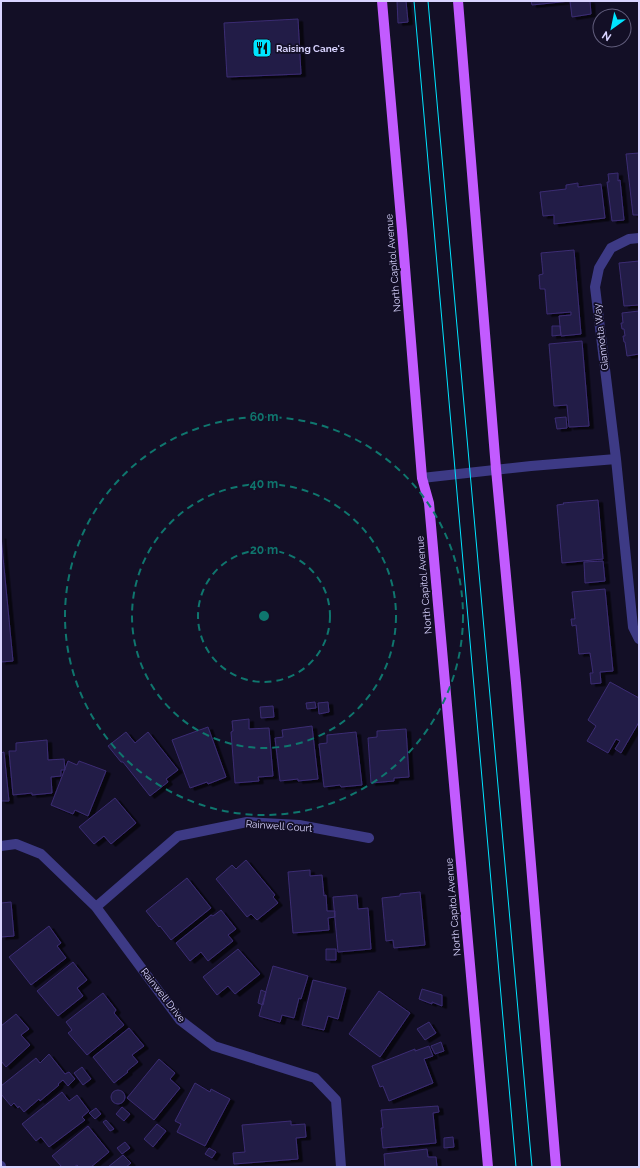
<svg xmlns="http://www.w3.org/2000/svg" width="640" height="1168" viewBox="0 0 640 1168" font-family="Raleway,sans-serif">
  <defs>
    <filter id="shadow"><feDropShadow dx="4.5" dy="2.5" stdDeviation="0" flood-color="#0009"/></filter>
  </defs>
  <rect width="100%" height="100%" fill="#130f26"/>
  <path fill="#241b47" stroke="#3b2d73" filter="url(#shadow)" d="M 397,1 L 406,1 L 408,22 L 398,23 Z
    M 531,1 L 590,1 L 591,14 L 572,17 L 570,1 L 532,5 Z
    M 298,19 L 301,74 L 227,77 L 224,23 Z
    M 639,153 L 639,215 L 633,215 L 626,154 Z
    M 618,173 L 618,181 L 620,180 L 624,220 L 612,221 L 607,182 L 609,182 L 608,174 Z
    M 578,183 L 578,187 L 601,184 L 605,218 L 554,224 L 554,215 L 543,216 L 540,192 L 566,189 L 566,185 Z
    M 574,250 L 581,334 L 561,336 L 559,316 L 571,315 L 571,312 L 547,314 L 545,289 L 540,289 L 539,275 L 543,274 L 541,253 Z
    M 639,261 L 639,305 L 624,306 L 619,263 Z
    M 639,311 L 639,354 L 627,356 L 625,342 L 624,342 L 623,336 L 625,336 L 624,329 L 622,329 L 621,323 L 623,323 L 622,313 Z
    M 552,326 L 560,326 L 561,335 L 552,336 Z
    M 582,341 L 589,426 L 569,427 L 567,405 L 554,406 L 549,344 Z
    M 566,417 L 567,428 L 557,429 L 555,418 Z
    M 598,500 L 603,559 L 562,563 L 557,505 L 564,504 L 563,503 Z
    M 1,536 L 13,661 L 1,662 Z
    M 603,561 L 605,581 L 585,583 L 584,562 Z
    M 605,589 L 613,671 L 600,672 L 601,683 L 591,684 L 590,673 L 593,673 L 590,653 L 579,654 L 576,625 L 572,626 L 571,619 L 575,619 L 572,592 Z
    M 610,682 L 639,698 L 639,722 L 621,753 L 615,749 L 620,741 L 616,739 L 608,753 L 587,741 L 596,726 L 588,720 Z
    M 315,702 L 316,708 L 307,709 L 306,703 Z
    M 328,702 L 329,712 L 319,714 L 318,703 Z
    M 273,706 L 274,717 L 261,718 L 260,707 Z
    M 249,719 L 249,729 L 269,728 L 273,776 L 258,777 L 259,781 L 235,783 L 231,732 L 233,731 L 232,721 Z
    M 312,726 L 318,779 L 298,781 L 298,779 L 280,781 L 275,738 L 283,737 L 282,730 Z
    M 208,727 L 226,777 L 208,784 L 207,782 L 190,788 L 172,740 Z
    M 406,729 L 409,777 L 394,778 L 394,781 L 371,783 L 368,738 L 377,737 L 377,731 Z
    M 126,732 L 135,743 L 148,732 L 178,770 L 166,779 L 168,782 L 150,796 L 123,762 L 121,762 L 108,746 Z
    M 356,732 L 362,785 L 341,787 L 340,785 L 324,787 L 319,744 L 327,743 L 327,735 Z
    M 47,740 L 48,760 L 64,759 L 65,770 L 61,770 L 61,776 L 51,777 L 52,793 L 32,795 L 32,793 L 13,795 L 9,751 L 16,751 L 16,743 Z
    M 4,752 L 9,801 L 1,801 L 1,753 Z
    M 68,761 L 77,765 L 79,761 L 106,771 L 88,816 L 75,810 L 73,814 L 51,805 Z
    M 115,798 L 136,823 L 111,844 L 104,836 L 94,844 L 79,827 Z
    M 246,860 L 275,895 L 273,897 L 278,903 L 257,920 L 251,914 L 247,917 L 216,879 L 232,865 L 236,869 Z
    M 310,870 L 310,876 L 322,875 L 324,896 L 326,895 L 327,911 L 335,911 L 335,917 L 328,918 L 329,930 L 293,933 L 288,872 Z
    M 187,878 L 211,908 L 171,940 L 160,926 L 159,927 L 146,911 Z
    M 420,892 L 425,945 L 394,948 L 393,940 L 386,941 L 382,898 L 400,896 L 400,894 Z
    M 357,895 L 358,909 L 368,908 L 371,949 L 338,952 L 333,897 Z
    M 11,902 L 14,936 L 1,937 L 1,903 Z
    M 221,910 L 236,929 L 228,935 L 233,941 L 208,961 L 201,952 L 190,961 L 176,943 L 211,915 L 213,916 Z
    M 49,926 L 61,943 L 57,946 L 66,958 L 31,985 L 9,957 Z
    M 238,949 L 260,974 L 235,994 L 228,986 L 217,995 L 203,977 Z
    M 326,949 L 336,949 L 336,960 L 326,960 Z
    M 73,962 L 87,980 L 77,988 L 83,996 L 58,1016 L 37,991 Z
    M 273,966 L 308,976 L 301,999 L 299,998 L 294,1018 L 282,1015 L 280,1022 L 259,1016 Z
    M 313,980 L 346,988 L 338,1019 L 328,1016 L 324,1030 L 302,1025 Z
    M 422,989 L 442,995 L 442,1006 L 432,1002 L 432,1004 L 419,999 Z
    M 261,990 L 266,992 L 263,1005 L 258,1003 Z
    M 379,991 L 410,1013 L 380,1057 L 349,1034 Z
    M 103,993 L 116,1010 L 114,1013 L 124,1025 L 87,1055 L 68,1033 L 72,1030 L 66,1022 Z
    M 16,1014 L 29,1029 L 21,1035 L 30,1045 L 6,1067 L 1,1061 L 1,1026 Z
    M 429,1022 L 436,1033 L 425,1040 L 417,1029 Z
    M 129,1028 L 144,1046 L 132,1055 L 138,1062 L 127,1071 L 128,1072 L 114,1083 L 93,1057 Z
    M 441,1042 L 444,1051 L 435,1054 L 431,1046 Z
    M 429,1046 L 433,1056 L 424,1059 L 433,1083 L 389,1101 L 383,1086 L 380,1087 L 372,1066 L 415,1049 L 415,1051 Z
    M 49,1054 L 65,1074 L 69,1072 L 75,1079 L 68,1086 L 63,1080 L 58,1084 L 59,1085 L 40,1101 L 39,1099 L 24,1112 L 19,1106 L 18,1108 L 14,1103 L 11,1106 L 1,1094 L 1,1086 L 36,1058 L 40,1063 Z
    M 159,1059 L 175,1073 L 170,1079 L 180,1088 L 154,1120 L 127,1098 Z
    M 82,1067 L 91,1079 L 83,1085 L 74,1073 Z
    M 195,1083 L 210,1092 L 211,1089 L 230,1099 L 205,1146 L 177,1132 L 181,1124 L 175,1121 Z
    M111 1097a7 7 0 1 1 14 0a7 7 0 1 1-14 0Z
    M 62,1092 L 69,1101 L 77,1095 L 89,1111 L 82,1117 L 85,1120 L 49,1147 L 41,1137 L 36,1141 L 22,1124 Z
    M 438,1106 L 439,1112 L 433,1113 L 436,1143 L 383,1148 L 381,1128 L 383,1128 L 381,1110 Z
    M 122,1107 L 130,1114 L 124,1121 L 116,1114 Z
    M 96,1108 L 101,1114 L 95,1119 L 89,1113 Z
    M 106,1120 L 114,1129 L 110,1131 L 103,1122 Z
    M 291,1121 L 291,1125 L 305,1124 L 306,1137 L 296,1138 L 298,1159 L 234,1164 L 233,1153 L 245,1152 L 242,1125 Z
    M 157,1124 L 166,1131 L 153,1147 L 144,1139 Z
    M 88,1126 L 109,1152 L 91,1167 L 79,1167 L 77,1165 L 74,1167 L 62,1167 L 52,1156 Z
    M 453,1137 L 454,1147 L 444,1148 L 444,1138 Z
    M 125,1142 L 130,1148 L 122,1154 L 117,1148 Z
    M 209,1148 L 216,1152 L 212,1158 L 205,1154 Z
    M 427,1149 L 428,1157 L 436,1157 L 437,1167 L 385,1167 L 384,1154 Z
    M 123,1155 L 131,1163 L 126,1167 L 108,1167 Z"/>
  <g fill="none" stroke-linecap="round" stroke-linejoin="round">
    <path stroke="#3d3a85" stroke-width="10" d="M 639,238 L 629,239 L 611,248 L 599,268 L 595,287 L 616,459 L 633,627 L 639,639
      M 422,478 L 531,466 L 616,459
      M 1,846 L 16,844 L 41,854 L 96,907 L 180,1020 L 214,1046 L 315,1078 L 336,1100 L 341,1167
      M 96,907 L 178,836 L 247,822 L 299,825 L 369,838
      M 1,1166 L 1,1167"/>
    <path stroke="#c25bff" stroke-width="10" d="M 382,1 L 402,230 L 422,478 L 429,503 L 488,1167
      M 458,1 L 496,469 L 516,683 L 556,1167"/>
    <path stroke="#00e5ff" stroke-width="1" d="M 414,1 L 516,1167
      M 428,1 L 532,1167"/>
  </g>
  <g fill="none" stroke="#0f766e" stroke-width="2" stroke-dasharray="7 5">
    <circle cx="264" cy="616" r="66"/>
    <circle cx="264" cy="616" r="132"/>
    <circle cx="264" cy="616" r="199"/>
  </g>
  <defs>
    <g id="restaurant-square" transform="scale(1)"><rect x="-9" y="-9" width="18" height="18" rx="4" fill="#00e5ff" stroke="#130f26"/><path d="M-5-6h1v4h1v-4h1v4h1v-4h1v5L-1.5 .5V6h-2V.5L-5-1ZM5-6V6H3V1.5H1.5Q1.5-4 5-6Z" fill="#111"/></g>
  </defs>
  <g fill-rule="evenodd">
    <use href="#restaurant-square" x="262" y="48"/>
  </g>
  <g text-anchor="middle" dominant-baseline="central" stroke-width="3.5" stroke-linejoin="round" paint-order="stroke">
    <g font-size="10" font-weight="bold" fill="#d9d4ff" stroke="#130f26" text-anchor="start">
      <text x="276" y="48">Raising Cane's</text>
    </g>
    <g font-size="10" fill="#d9d4ff" stroke="#130f26">
      <text transform="translate(393 263) rotate(-95)">North Capitol Avenue</text>
      <text transform="translate(601 337) rotate(-97)">Giannotta Way</text>
      <text transform="translate(424 585) rotate(-95)">North Capitol Avenue</text>
      <text transform="translate(279 826) rotate(4)">Rainwell Court</text>
      <text transform="translate(453 907) rotate(-95)">North Capitol Avenue</text>
      <text transform="translate(163 995) rotate(52)">Rainwell Drive</text>
    </g>
  </g>
  <circle cx="264" cy="616" r="6" fill="#0f766e" stroke="#130f26" stroke-width="2"/>
  <g font-size="12" text-anchor="middle" font-weight="bold" fill="#0f766e" stroke="#130f26" stroke-width="3.5" stroke-linejoin="round" paint-order="stroke">
    <text x="264" y="421">60 m</text>
    <text x="264" y="488">40 m</text>
    <text x="264" y="554">20 m</text>
  </g>
  <rect width="640" height="1168" fill="none" stroke="#d9d4ff" stroke-width="4"/>
  <g transform="translate(612 28) rotate(213)"><circle r="19" fill="#130f26" stroke="#625e7d"/>
  <path d="M0-3L7 15L0 10L-7 15Z" fill="#00e5ff"/>
  <text y="-6" font-size="11" font-weight="bold" text-anchor="middle" fill="#d9d4ff">N</text>
  </g>
</svg>
